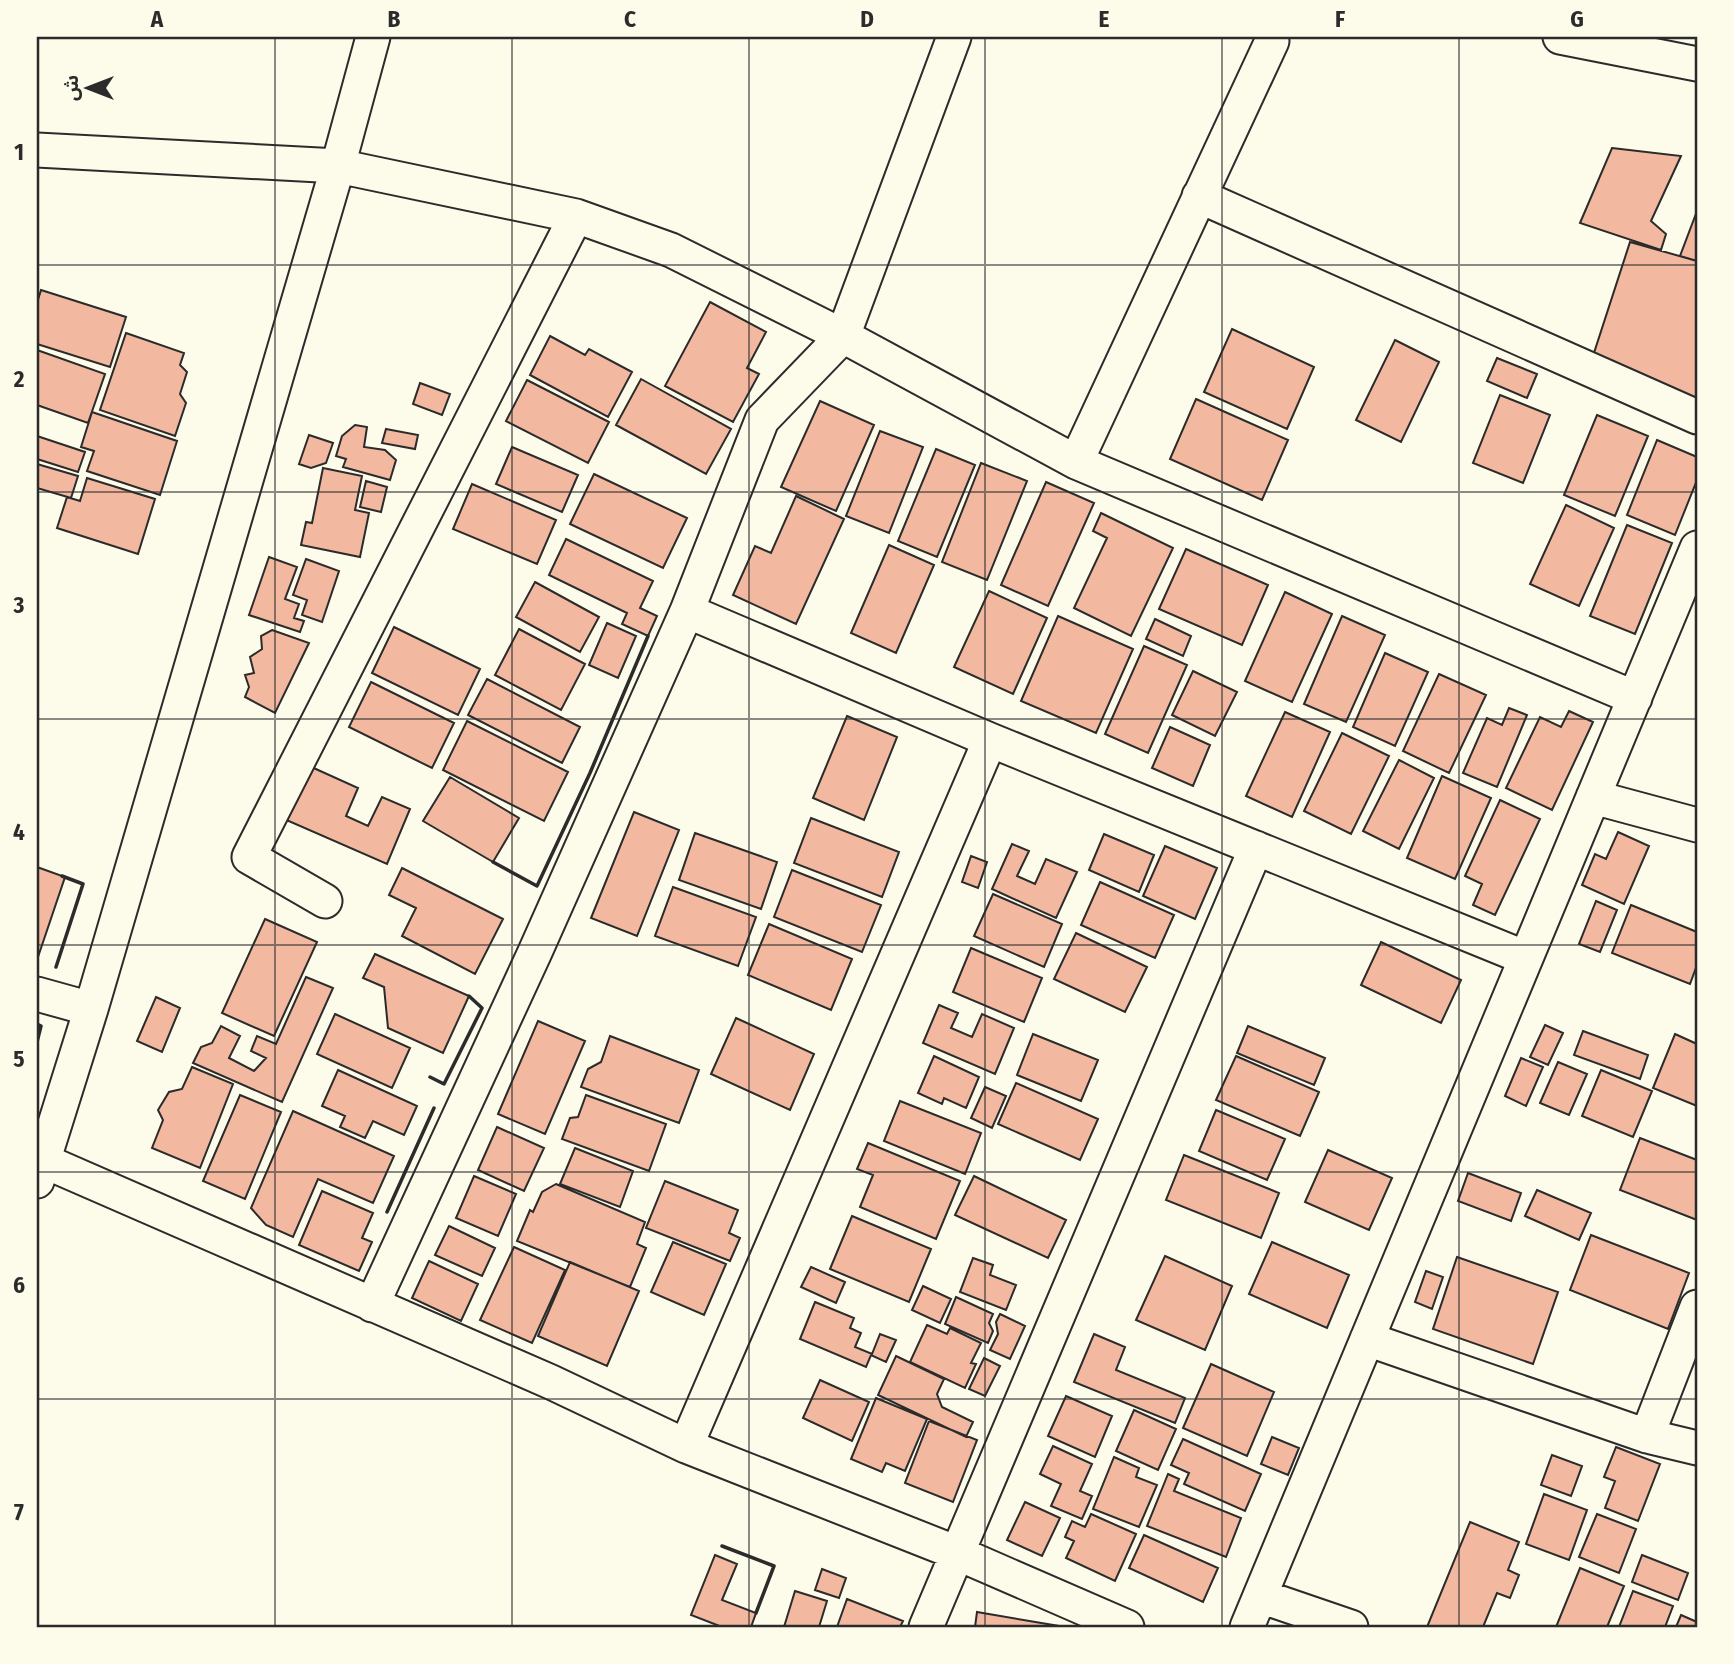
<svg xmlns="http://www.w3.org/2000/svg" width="1734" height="1664" viewBox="0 0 1734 1664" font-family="'Fira Sans Condensed','Noto Sans Arabic',sans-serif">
  <rect width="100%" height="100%" fill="#fdfbea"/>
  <path fill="#f2b8a0" stroke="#2b2b2b" stroke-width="2" d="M 1612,148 L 1681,156 L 1651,221 L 1666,234 L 1661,250 L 1580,223 Z
    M 1697,211 L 1697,261 L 1680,256 Z
    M 1630,242 L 1697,261 L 1697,400 L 1593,356 Z
    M 41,290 L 126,317 L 110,367 L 37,344 L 37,303 Z
    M 710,302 L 766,332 L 747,368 L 759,374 L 733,422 L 665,386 Z
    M 1232,329 L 1314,367 L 1287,429 L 1204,392 Z
    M 126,333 L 184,353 L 180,365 L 187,372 L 180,394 L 186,403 L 175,436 L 100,410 Z
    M 550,336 L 585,355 L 589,349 L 632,372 L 608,417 L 530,375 Z
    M 1395,340 L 1439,362 L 1401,442 L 1356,420 Z
    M 37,350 L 105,374 L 88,423 L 37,405 Z
    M 1497,358 L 1537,374 L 1527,398 L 1487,381 Z
    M 641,379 L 731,429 L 706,474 L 616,425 Z
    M 527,380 L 609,422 L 588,463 L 506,421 Z
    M 420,383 L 450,394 L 442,415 L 413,404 Z
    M 1500,395 L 1550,415 L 1523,483 L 1473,463 Z
    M 1196,399 L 1288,440 L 1262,500 L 1170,459 Z
    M 820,401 L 874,425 L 836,511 L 781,487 Z
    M 92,412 L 177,441 L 160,495 L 87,471 L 94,451 L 81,447 Z
    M 1597,415 L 1648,436 L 1615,516 L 1564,495 Z
    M 355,425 L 367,427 L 364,447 L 385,450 L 396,460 L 390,480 L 343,467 L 346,459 L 336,456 L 342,436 Z
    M 386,429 L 418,435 L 415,449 L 382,443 Z
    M 880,431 L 923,447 L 889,533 L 846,516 Z
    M 309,435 L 333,443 L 326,463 L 311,468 L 299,464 Z
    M 37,436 L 85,452 L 78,472 L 37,459 Z
    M 1657,440 L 1697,457 L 1697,480 L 1675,535 L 1627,515 Z
    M 512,447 L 578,475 L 562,512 L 496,484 Z
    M 936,449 L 975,465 L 937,557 L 898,541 Z
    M 981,463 L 1027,481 L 987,580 L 942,562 Z
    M 37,464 L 78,476 L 71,498 L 37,488 Z
    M 323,468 L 362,476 L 355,510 L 369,513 L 360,557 L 301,545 L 306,522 L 312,523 Z
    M 594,474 L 687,518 L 663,568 L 570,524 Z
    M 87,478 L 155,499 L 138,554 L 57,528 L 67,497 L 80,501 Z
    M 366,481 L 387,487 L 381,512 L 360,507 Z
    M 1046,482 L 1094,503 L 1048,606 L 1001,585 Z
    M 472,484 L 556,520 L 537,564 L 453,529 Z
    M 796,496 L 844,519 L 796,624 L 733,595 L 755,546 L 771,553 Z
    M 1566,505 L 1614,528 L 1579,606 L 1530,584 Z
    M 1101,513 L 1173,548 L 1131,636 L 1074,608 L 1107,538 L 1093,531 Z
    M 1627,525 L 1672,543 L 1635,634 L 1590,616 Z
    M 566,539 L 653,581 L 640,608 L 657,616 L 648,636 L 622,624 L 627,613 L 549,575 Z
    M 889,545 L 934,565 L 896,653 L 851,633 Z
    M 1186,549 L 1268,585 L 1242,645 L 1159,609 Z
    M 269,557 L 297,567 L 285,599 L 299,604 L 294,618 L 304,621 L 300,632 L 249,615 Z
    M 306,559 L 339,571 L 322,622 L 302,615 L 307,600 L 293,595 Z
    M 535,582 L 599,617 L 580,652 L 516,617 Z
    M 989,591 L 1047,618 L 1013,694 L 954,667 Z
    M 1285,592 L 1332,614 L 1292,702 L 1245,681 Z
    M 1058,616 L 1133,649 L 1096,733 L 1021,701 Z
    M 1342,616 L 1385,635 L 1346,722 L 1304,704 Z
    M 1155,619 L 1191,636 L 1183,656 L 1146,639 Z
    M 607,623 L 636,636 L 618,678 L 589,665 Z
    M 394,627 L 480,669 L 458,715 L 372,673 Z
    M 519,629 L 585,664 L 561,710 L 495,675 Z
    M 272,630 L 309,643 L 275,713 L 245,697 L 249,687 L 245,675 L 254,673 L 250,657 L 262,649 L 261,636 Z
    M 1144,646 L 1187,665 L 1148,753 L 1105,734 Z
    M 1385,653 L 1428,672 L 1395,746 L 1353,727 Z
    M 1193,671 L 1237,692 L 1215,736 L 1172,715 Z
    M 1439,674 L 1486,695 L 1449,773 L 1403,751 Z
    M 487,679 L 580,727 L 562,763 L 468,715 Z
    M 371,682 L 454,723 L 432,768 L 349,727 Z
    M 1509,708 L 1527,715 L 1497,787 L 1463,773 L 1487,718 L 1502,725 Z
    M 1569,711 L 1593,722 L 1552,810 L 1506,788 L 1540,717 L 1561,727 Z
    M 1285,712 L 1330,732 L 1292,817 L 1246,796 Z
    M 847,716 L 897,737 L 864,820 L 813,798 Z
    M 467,721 L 568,772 L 544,821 L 443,770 Z
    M 1170,727 L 1210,745 L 1193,786 L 1152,768 Z
    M 1342,733 L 1389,756 L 1351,834 L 1304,811 Z
    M 1399,760 L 1434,778 L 1399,849 L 1363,831 Z
    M 307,765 L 358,788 L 346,816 L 368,826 L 382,797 L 410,809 L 387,864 L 284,819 Z
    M 1442,776 L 1491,798 L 1455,879 L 1407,858 Z
    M 450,777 L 519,818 L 493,862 L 423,821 Z
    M 1500,800 L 1540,819 L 1495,915 L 1473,905 L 1482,884 L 1465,876 Z
    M 634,812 L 679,830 L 637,936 L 591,918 Z
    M 811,818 L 899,852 L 882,897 L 794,863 Z
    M 1618,832 L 1649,846 L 1624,904 L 1582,885 L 1595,854 L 1606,859 Z
    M 695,833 L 777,862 L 761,909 L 679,880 Z
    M 1104,834 L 1154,855 L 1139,892 L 1089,870 Z
    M 1012,844 L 1029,851 L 1017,876 L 1035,884 L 1046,859 L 1077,872 L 1056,918 L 992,889 Z
    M 1165,846 L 1217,868 L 1195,919 L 1143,896 Z
    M 971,856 L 987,862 L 978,888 L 962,882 Z
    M 37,867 L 65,877 L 38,957 L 37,956 Z
    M 402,868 L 503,919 L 475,974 L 402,936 L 416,908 L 389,895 Z
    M 792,870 L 881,905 L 862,952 L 774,917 Z
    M 1100,882 L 1174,915 L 1155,958 L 1081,925 Z
    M 673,887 L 756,917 L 738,966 L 655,936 Z
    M 993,894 L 1062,924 L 1044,967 L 974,936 Z
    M 1596,901 L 1617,910 L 1600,952 L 1579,944 Z
    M 1631,905 L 1697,932 L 1697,965 L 1690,984 L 1612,953 Z
    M 265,919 L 317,942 L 274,1036 L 222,1013 Z
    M 769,924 L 852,959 L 831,1010 L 748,975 Z
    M 1076,933 L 1147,967 L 1125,1012 L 1054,979 Z
    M 1381,942 L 1461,980 L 1441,1023 L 1361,985 Z
    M 971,948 L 1042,978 L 1024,1022 L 953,992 Z
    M 375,954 L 469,996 L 443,1053 L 388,1028 L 384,987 L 363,978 Z
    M 306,977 L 333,988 L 282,1102 L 193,1063 L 201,1047 L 212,1043 L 221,1026 L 240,1036 L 229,1058 L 254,1071 L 266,1058 L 251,1051 L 257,1036 L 276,1044 Z
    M 156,997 L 180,1008 L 162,1052 L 137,1041 Z
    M 939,1005 L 958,1013 L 951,1028 L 972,1037 L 982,1014 L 1014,1028 L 995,1074 L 923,1043 Z
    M 335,1014 L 410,1048 L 392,1088 L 317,1054 Z
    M 736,1018 L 814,1054 L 790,1110 L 711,1074 Z
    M 538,1021 L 585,1041 L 545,1134 L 498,1114 Z
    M 1545,1025 L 1563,1033 L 1548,1065 L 1530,1057 Z
    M 1248,1026 L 1325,1058 L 1314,1085 L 1237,1053 Z
    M 1583,1031 L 1648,1055 L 1640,1079 L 1574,1055 Z
    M 1033,1034 L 1098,1060 L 1081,1101 L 1017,1075 Z
    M 1675,1034 L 1697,1044 L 1697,1106 L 1653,1088 Z
    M 610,1036 L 699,1070 L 679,1123 L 581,1087 L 588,1069 L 601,1062 Z
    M 934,1056 L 979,1077 L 966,1108 L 944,1098 L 942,1104 L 918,1093 Z
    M 1236,1056 L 1319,1092 L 1300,1136 L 1216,1100 Z
    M 1521,1058 L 1543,1067 L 1526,1106 L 1505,1096 Z
    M 1558,1062 L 1587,1074 L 1569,1115 L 1540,1103 Z
    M 192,1067 L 233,1084 L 200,1168 L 152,1148 L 163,1120 L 158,1110 L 169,1092 L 182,1089 Z
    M 338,1070 L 417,1106 L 404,1135 L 373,1121 L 365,1138 L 340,1127 L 345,1116 L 322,1106 Z
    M 1601,1070 L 1652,1091 L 1633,1137 L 1582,1116 Z
    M 1016,1083 L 1098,1119 L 1080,1160 L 998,1124 Z
    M 985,1087 L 1006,1096 L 992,1128 L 971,1118 Z
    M 240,1095 L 281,1112 L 245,1199 L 203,1181 Z
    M 586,1095 L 666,1124 L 649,1171 L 562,1139 L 570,1118 L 578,1117 Z
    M 900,1101 L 981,1133 L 965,1174 L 884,1141 Z
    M 1216,1110 L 1285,1139 L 1267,1180 L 1199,1151 Z
    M 293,1111 L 394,1156 L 373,1203 L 318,1179 L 293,1237 L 266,1225 L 251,1208 Z
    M 497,1127 L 544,1148 L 524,1191 L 478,1170 Z
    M 1640,1138 L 1697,1160 L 1697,1220 L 1620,1190 Z
    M 868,1143 L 960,1181 L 936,1239 L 860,1207 L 873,1175 L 857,1169 Z
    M 575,1148 L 633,1171 L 620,1207 L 560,1184 Z
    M 1328,1150 L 1392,1178 L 1369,1230 L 1305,1202 Z
    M 1184,1155 L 1279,1193 L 1261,1238 L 1166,1200 Z
    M 1468,1173 L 1521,1193 L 1511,1221 L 1458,1201 Z
    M 474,1176 L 516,1194 L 498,1236 L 456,1218 Z
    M 974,1176 L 1066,1220 L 1048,1258 L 955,1215 Z
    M 665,1181 L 738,1210 L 729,1233 L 740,1238 L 730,1261 L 646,1228 Z
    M 556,1184 L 645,1222 L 637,1244 L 646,1248 L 630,1287 L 517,1241 L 530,1210 L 533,1212 L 542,1192 Z
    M 1537,1190 L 1591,1213 L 1579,1240 L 1525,1216 Z
    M 322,1191 L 373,1213 L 362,1238 L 372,1242 L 359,1271 L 299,1245 Z
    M 852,1216 L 931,1249 L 909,1302 L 830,1269 Z
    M 449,1226 L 495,1248 L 482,1276 L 435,1255 Z
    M 1591,1235 L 1689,1273 L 1668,1329 L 1570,1290 Z
    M 673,1242 L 726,1264 L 704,1315 L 651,1292 Z
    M 1272,1242 L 1349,1275 L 1327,1328 L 1249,1294 Z
    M 514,1247 L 565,1270 L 532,1343 L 480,1320 Z
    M 1165,1256 L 1232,1286 L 1205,1350 L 1136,1320 Z
    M 1457,1257 L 1558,1292 L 1533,1364 L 1433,1329 Z
    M 973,1258 L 993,1265 L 990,1275 L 1016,1285 L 1006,1310 L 960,1292 Z
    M 429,1261 L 478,1284 L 461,1321 L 412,1298 Z
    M 570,1262 L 639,1291 L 607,1366 L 538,1336 Z
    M 811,1267 L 845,1282 L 836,1303 L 801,1287 Z
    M 1426,1271 L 1443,1277 L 1432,1309 L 1415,1302 Z
    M 923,1286 L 951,1299 L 940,1323 L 912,1310 Z
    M 956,1297 L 993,1314 L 989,1323 L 993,1331 L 988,1343 L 945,1324 Z
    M 815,1302 L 854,1318 L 850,1328 L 861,1333 L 855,1347 L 872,1354 L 880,1334 L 896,1340 L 886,1362 L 871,1355 L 866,1367 L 800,1339 Z
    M 1000,1314 L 1025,1326 L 1010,1359 L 990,1350 L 998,1334 L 996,1322 Z
    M 927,1325 L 947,1334 L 950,1328 L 981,1343 L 971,1363 L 976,1364 L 965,1388 L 910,1362 Z
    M 1094,1334 L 1125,1347 L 1116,1370 L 1185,1398 L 1175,1423 L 1074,1382 Z
    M 896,1356 L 944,1379 L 937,1394 L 942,1407 L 973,1422 L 966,1437 L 878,1395 Z
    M 984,1358 L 1000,1366 L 985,1396 L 969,1389 Z
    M 1211,1364 L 1274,1392 L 1247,1456 L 1183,1428 Z
    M 820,1380 L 869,1402 L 852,1441 L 803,1418 Z
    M 1066,1396 L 1112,1416 L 1095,1457 L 1048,1436 Z
    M 876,1398 L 927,1419 L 905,1471 L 886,1463 L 882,1472 L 851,1459 Z
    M 1134,1410 L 1176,1429 L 1158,1470 L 1116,1451 Z
    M 929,1421 L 977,1440 L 953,1502 L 905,1483 Z
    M 1272,1437 L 1299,1448 L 1288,1475 L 1261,1464 Z
    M 1183,1439 L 1261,1474 L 1245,1511 L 1184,1484 L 1189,1473 L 1171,1465 Z
    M 1053,1446 L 1092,1464 L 1080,1491 L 1092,1496 L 1082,1519 L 1051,1506 L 1061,1484 L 1040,1474 Z
    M 1616,1447 L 1660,1464 L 1638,1521 L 1605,1508 L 1615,1481 L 1604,1477 Z
    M 1552,1455 L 1582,1466 L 1571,1496 L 1541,1485 Z
    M 1114,1457 L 1139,1468 L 1136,1477 L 1157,1485 L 1139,1527 L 1093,1509 Z
    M 1168,1474 L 1179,1479 L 1174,1491 L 1241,1518 L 1226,1557 L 1147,1526 Z
    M 1544,1494 L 1587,1510 L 1569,1560 L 1526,1544 Z
    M 1025,1502 L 1060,1518 L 1042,1556 L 1007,1540 Z
    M 1091,1514 L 1136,1534 L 1115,1581 L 1066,1558 L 1074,1541 L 1065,1537 L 1072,1521 L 1085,1527 Z
    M 1597,1514 L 1636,1529 L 1619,1573 L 1579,1557 Z
    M 1470,1522 L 1519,1542 L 1508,1570 L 1519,1575 L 1510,1598 L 1497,1593 L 1483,1627 L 1427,1627 Z
    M 1144,1535 L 1218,1568 L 1203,1602 L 1129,1568 Z
    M 715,1555 L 737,1564 L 722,1600 L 756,1613 L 751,1627 L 722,1627 L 691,1615 Z
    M 1642,1555 L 1688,1573 L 1678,1600 L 1632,1582 Z
    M 1580,1568 L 1624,1586 L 1607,1627 L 1556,1627 Z
    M 822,1569 L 846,1578 L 839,1598 L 815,1590 Z
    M 795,1591 L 827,1601 L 819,1627 L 784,1627 Z
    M 1633,1591 L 1673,1606 L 1665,1627 L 1619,1627 Z
    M 847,1599 L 903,1621 L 900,1627 L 837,1627 Z
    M 977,1612 L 1059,1626 L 1058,1627 L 975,1627 Z
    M 1681,1615 L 1697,1622 L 1697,1627 L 1676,1627 Z"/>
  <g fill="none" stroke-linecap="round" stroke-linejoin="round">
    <g stroke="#2b2b2b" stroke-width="37">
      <path id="minor" d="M 1560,37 L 1697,64
        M 37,150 L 338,166 L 576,216 L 671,250 L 843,336 L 1076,462 L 1635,698
        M 1199,196 L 1697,417
        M 1076,462 L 1272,41
        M 687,611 L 990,740 L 1526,958
        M 1593,797 L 1697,825
        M 325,901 L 249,857 L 576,216
        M 37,994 L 91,1009
        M 44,1161 L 551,1382 L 686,1446 L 957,1553 L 1127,1627
        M 37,1181 L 91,1009 L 338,166 L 373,37
        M 372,1305 L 535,952 L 687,611 L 762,420 L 843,336 L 954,37
        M 1367,1339 L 1647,1436 L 1697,1448
        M 1647,1436 L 1697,1307
        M 686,1446 L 990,740
        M 1260,1596 L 1351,1627
        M 926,1627 L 1256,848
        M 1247,1627 L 1697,548"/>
    </g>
    <use href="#minor" stroke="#fdfbea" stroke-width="33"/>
    <path stroke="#2b2b2b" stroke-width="3.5" d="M 493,862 L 537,886 L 590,773 L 648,636
      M 56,967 L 83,884 L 62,876
      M 37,1024 L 41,1026 L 37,1042
      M 430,1077 L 444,1084 L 482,1008 L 469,996
      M 387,1212 L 434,1108
      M 722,1546 L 774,1566 L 756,1613"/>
  </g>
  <path fill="none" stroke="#2b2b2b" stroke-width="2" stroke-opacity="0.55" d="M 275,37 L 275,1627M 512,37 L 512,1627M 749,37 L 749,1627M 985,37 L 985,1627M 1222,37 L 1222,1627M 1459,37 L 1459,1627M 37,265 L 1697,265M 37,492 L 1697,492M 37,719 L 1697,719M 37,945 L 1697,945M 37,1172 L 1697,1172M 37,1399 L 1697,1399"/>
  <rect width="1734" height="1664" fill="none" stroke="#fdfbea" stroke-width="77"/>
  <g transform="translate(88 88) rotate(270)" stroke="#fdfbea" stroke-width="5" paint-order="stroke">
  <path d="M0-5L12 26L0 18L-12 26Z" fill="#2b2b2b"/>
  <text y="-10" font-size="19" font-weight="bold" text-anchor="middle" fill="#2b2b2b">ش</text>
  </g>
  <rect x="38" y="38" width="1658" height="1588" fill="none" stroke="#2b2b2b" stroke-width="2.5"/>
  <g font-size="23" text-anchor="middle" font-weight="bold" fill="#2b2b2b">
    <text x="157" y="27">A</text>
    <text x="394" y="27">B</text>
    <text x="630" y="27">C</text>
    <text x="867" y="27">D</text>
    <text x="1104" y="27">E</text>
    <text x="1340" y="27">F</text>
    <text x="1577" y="27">G</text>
    <text x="19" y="160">1</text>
    <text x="19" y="387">2</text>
    <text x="19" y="613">3</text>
    <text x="19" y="840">4</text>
    <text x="19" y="1067">5</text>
    <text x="19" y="1293">6</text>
    <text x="19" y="1520">7</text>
  </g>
</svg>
